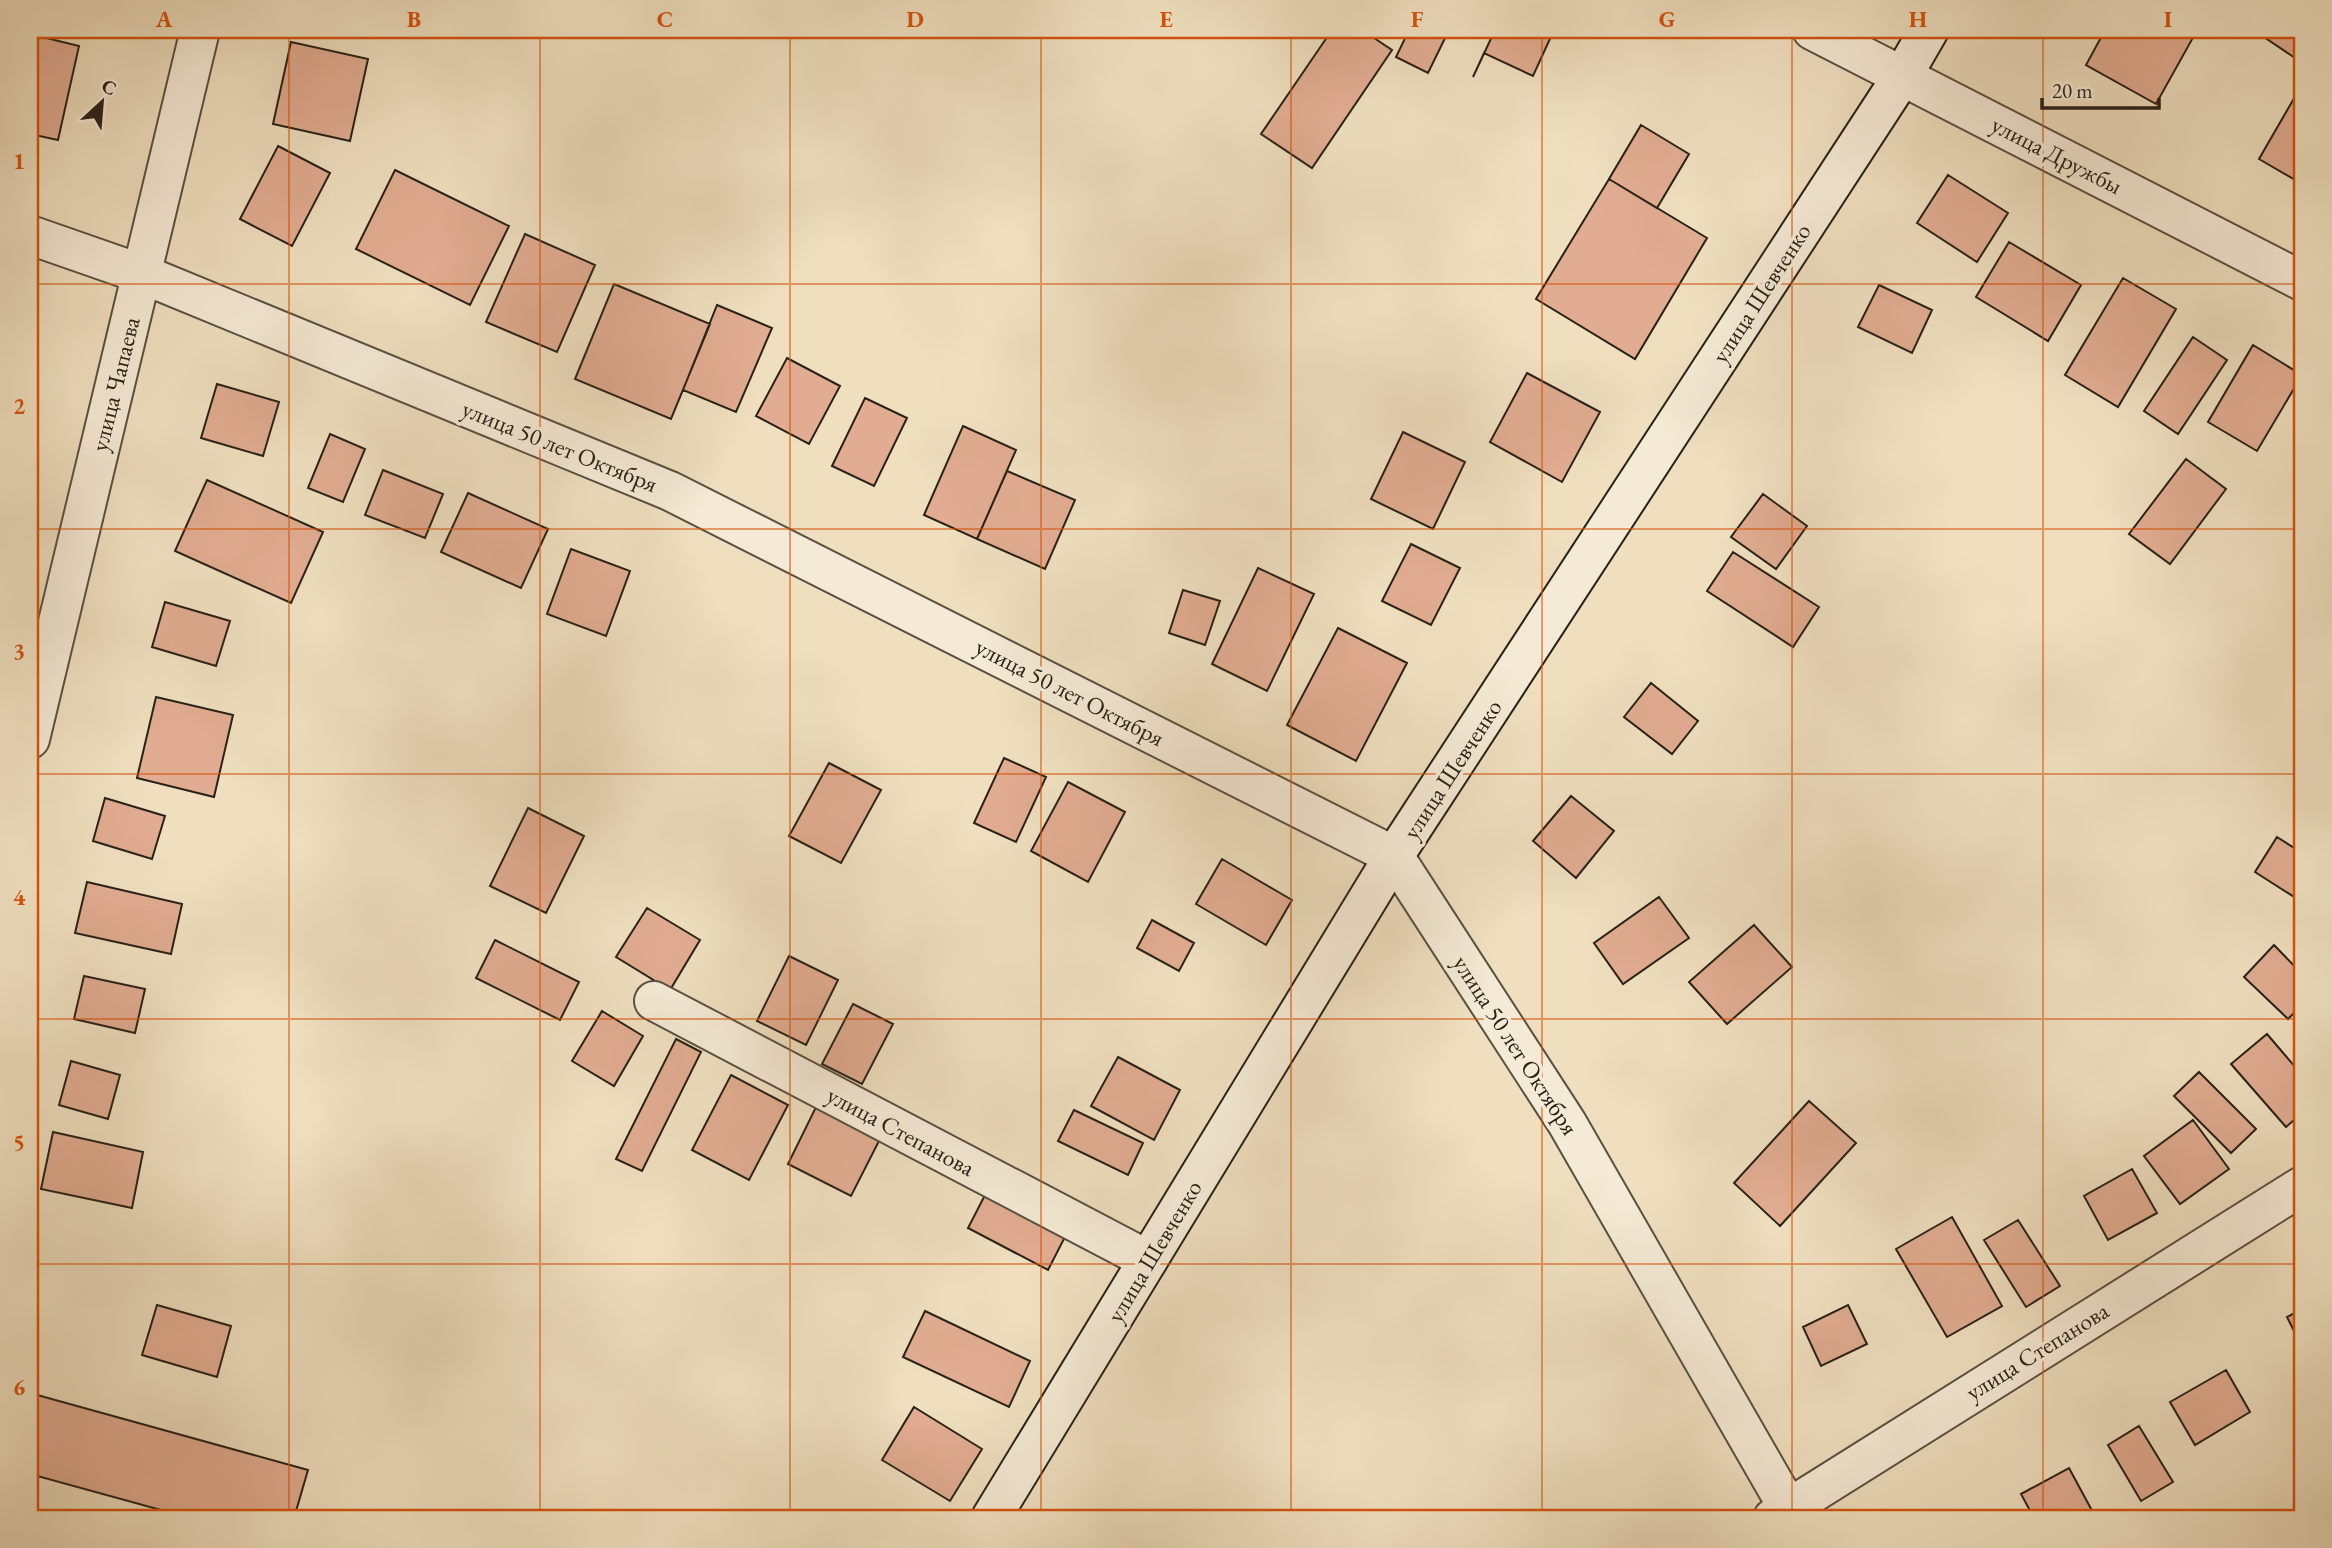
<svg xmlns="http://www.w3.org/2000/svg" width="2332" height="1548" viewBox="0 0 2332 1548" font-family="'EB Garamond',serif">
  <rect width="100%" height="100%" fill="#efdfbf"/>
  <filter id="stains"><feTurbulence type="fractalNoise" baseFrequency=".00286" numOctaves="4"/><feColorMatrix values="0 0 0 0 .2 0 0 0 0 .09 0 0 0 0 .02 0 0 0 .5 -.17"/></filter>
  <radialGradient id="worn" r=".72"><stop offset=".6" stop-color="#630" stop-opacity="0"/><stop offset="1" stop-color="#630" stop-opacity=".3"/></radialGradient>
  <path fill="#e1ac91" stroke="#292118" stroke-width="2" d="M 1332,30 L 1362,30 L 1392,50 L 1312,168 L 1261,134 Z
    M 1409,30 L 1449,30 L 1428,73 L 1396,57 Z
    M 1495,30 L 1554,30 L 1533,76 L 1484,53 L 1473,77 Z
    M 2105,30 L 2188,30 L 2195,34 L 2156,104 L 2086,65 Z
    M 2260,30 L 2302,30 L 2302,54 L 2298,60 L 2258,33 Z
    M 30,34 L 79,46 L 58,140 L 30,134 Z
    M 291,42 L 368,59 L 350,141 L 273,124 Z
    M 2296,95 L 2302,99 L 2302,184 L 2259,159 Z
    M 1641,125 L 1689,154 L 1657,208 L 1609,179 Z
    M 278,146 L 330,173 L 292,246 L 240,219 Z
    M 395,170 L 509,226 L 470,305 L 356,249 Z
    M 1948,175 L 2008,213 L 1977,262 L 1917,223 Z
    M 1609,179 L 1707,238 L 1635,359 L 1536,299 Z
    M 525,234 L 595,265 L 557,352 L 486,322 Z
    M 2009,242 L 2081,285 L 2048,341 L 1976,297 Z
    M 2123,278 L 2176,309 L 2118,407 L 2065,375 Z
    M 614,284 L 710,324 L 671,419 L 575,379 Z
    M 1879,285 L 1932,310 L 1912,353 L 1858,327 Z
    M 717,305 L 772,328 L 736,412 L 683,390 Z
    M 2193,337 L 2227,360 L 2178,434 L 2144,411 Z
    M 2253,345 L 2302,375 L 2257,451 L 2208,422 Z
    M 787,358 L 840,386 L 809,444 L 756,416 Z
    M 1527,373 L 1600,412 L 1562,482 L 1490,442 Z
    M 217,384 L 279,402 L 263,456 L 201,438 Z
    M 865,398 L 907,418 L 874,486 L 832,466 Z
    M 963,426 L 1016,450 L 977,539 L 924,515 Z
    M 1403,432 L 1465,462 L 1433,529 L 1371,499 Z
    M 330,434 L 365,449 L 343,502 L 308,488 Z
    M 2186,459 L 2226,489 L 2170,564 L 2129,534 Z
    M 383,470 L 443,494 L 425,538 L 365,515 Z
    M 1007,471 L 1075,500 L 1045,569 L 977,539 Z
    M 207,480 L 323,532 L 291,603 L 175,551 Z
    M 468,493 L 548,529 L 521,588 L 441,552 Z
    M 1763,494 L 1807,526 L 1776,569 L 1731,537 Z
    M 1411,544 L 1460,568 L 1431,625 L 1382,601 Z
    M 571,549 L 630,571 L 606,636 L 547,614 Z
    M 1733,552 L 1819,607 L 1793,647 L 1707,591 Z
    M 1258,568 L 1314,594 L 1267,691 L 1212,664 Z
    M 1183,590 L 1220,601 L 1205,645 L 1169,633 Z
    M 165,602 L 230,621 L 216,666 L 152,647 Z
    M 1338,628 L 1407,663 L 1356,761 L 1287,725 Z
    M 1651,683 L 1698,721 L 1672,754 L 1624,717 Z
    M 156,697 L 233,715 L 214,797 L 137,778 Z
    M 1004,758 L 1046,777 L 1016,842 L 974,823 Z
    M 829,763 L 881,790 L 841,863 L 789,836 Z
    M 1068,782 L 1125,812 L 1088,882 L 1031,851 Z
    M 1571,796 L 1614,831 L 1576,878 L 1533,841 Z
    M 105,798 L 165,816 L 152,859 L 93,841 Z
    M 528,808 L 584,836 L 546,913 L 490,886 Z
    M 2277,837 L 2302,853 L 2302,902 L 2255,872 Z
    M 1222,859 L 1292,900 L 1266,945 L 1196,904 Z
    M 87,882 L 182,904 L 171,954 L 75,933 Z
    M 1659,897 L 1689,938 L 1623,984 L 1594,943 Z
    M 647,908 L 700,940 L 670,990 L 616,957 Z
    M 1152,920 L 1194,943 L 1179,971 L 1137,948 Z
    M 1754,925 L 1792,967 L 1727,1024 L 1689,982 Z
    M 495,940 L 579,982 L 560,1020 L 476,978 Z
    M 2274,945 L 2302,974 L 2302,1005 L 2288,1019 L 2244,977 Z
    M 789,956 L 838,980 L 806,1045 L 757,1021 Z
    M 84,976 L 145,989 L 135,1033 L 74,1019 Z
    M 853,1004 L 893,1024 L 862,1084 L 822,1064 Z
    M 602,1011 L 643,1036 L 614,1086 L 572,1061 Z
    M 2267,1034 L 2302,1075 L 2302,1113 L 2286,1127 L 2231,1064 Z
    M 676,1039 L 701,1052 L 642,1171 L 616,1159 Z
    M 1118,1057 L 1180,1090 L 1154,1140 L 1091,1106 Z
    M 71,1061 L 120,1075 L 108,1119 L 59,1105 Z
    M 2199,1072 L 2256,1129 L 2231,1153 L 2174,1096 Z
    M 731,1075 L 788,1105 L 749,1180 L 692,1150 Z
    M 1809,1101 L 1856,1143 L 1780,1226 L 1734,1183 Z
    M 816,1107 L 880,1139 L 851,1196 L 788,1164 Z
    M 1074,1110 L 1143,1143 L 1128,1175 L 1058,1141 Z
    M 2193,1120 L 2229,1169 L 2180,1204 L 2144,1156 Z
    M 53,1132 L 143,1152 L 132,1208 L 41,1189 Z
    M 2132,1169 L 2157,1213 L 2108,1240 L 2084,1196 Z
    M 986,1193 L 1066,1235 L 1048,1270 L 968,1228 Z
    M 1952,1217 L 2002,1306 L 1947,1337 L 1896,1249 Z
    M 2018,1220 L 2060,1286 L 2026,1307 L 1984,1240 Z
    M 157,1305 L 231,1326 L 217,1377 L 142,1355 Z
    M 1848,1305 L 1867,1344 L 1821,1366 L 1803,1327 Z
    M 2302,1309 L 2302,1347 L 2287,1317 Z
    M 925,1311 L 1030,1361 L 1009,1407 L 903,1357 Z
    M 2226,1370 L 2250,1412 L 2195,1445 L 2170,1402 Z
    M 30,1393 L 308,1470 L 294,1518 L 190,1518 L 30,1474 Z
    M 914,1407 L 982,1449 L 950,1501 L 882,1460 Z
    M 2139,1426 L 2173,1482 L 2141,1501 L 2108,1445 Z
    M 2069,1468 L 2096,1518 L 2034,1518 L 2021,1494 Z"/>
  <g fill="none" stroke-linecap="round" stroke-linejoin="round">
    <g stroke="#5a5042" stroke-width="42">
      <path id="minor" d="M 1812,30 L 2302,281
        M 30,739 L 200,30
        M 654,1001 L 1148,1260
        M 1773,1518 L 2302,1186"/>
    </g>
    <g stroke="#5a5042" stroke-width="42">
      <path id="tertiary" d="M 30,235 L 142,274 L 670,491 L 1394,856 L 1567,1123 L 1794,1518"/>
    </g>
    <g stroke="#292118" stroke-width="42">
      <path id="secondary" d="M 991,1518 L 1394,856 L 1903,75 L 1929,30"/>
    </g>
    <use href="#minor" stroke="#f5ead5" stroke-width="38"/>
    <use href="#tertiary" stroke="#f5ead5" stroke-width="38"/>
    <use href="#secondary" stroke="#f5ead5" stroke-width="38"/>
  </g>
  <path fill="none" stroke="#d5530d" stroke-width="2" stroke-opacity="0.55" d="M 289,30 L 289,1518M 540,30 L 540,1518M 790,30 L 790,1518M 1041,30 L 1041,1518M 1291,30 L 1291,1518M 1542,30 L 1542,1518M 1792,30 L 1792,1518M 2043,30 L 2043,1518M 30,284 L 2302,284M 30,529 L 2302,529M 30,774 L 2302,774M 30,1019 L 2302,1019M 30,1264 L 2302,1264"/>
  <g text-anchor="middle" dominant-baseline="central" stroke-width="7" stroke-linejoin="round" paint-order="stroke">
    <g font-size="24" fill="#292118" stroke="#f5ead5">
      <text transform="translate(2057 155) rotate(27)">улица Дружбы</text>
      <text transform="translate(1761 293) rotate(-57)">улица Шевченко</text>
      <text transform="translate(115 384) rotate(-76)">улица Чапаева</text>
      <text transform="translate(560 446) rotate(22)">улица 50 лет Октября</text>
      <text transform="translate(1070 692) rotate(27)">улица 50 лет Октября</text>
      <text transform="translate(1452 769) rotate(-57)">улица Шевченко</text>
      <text transform="translate(1516 1045) rotate(57)">улица 50 лет Октября</text>
      <text transform="translate(901 1131) rotate(28)">улица Степанова</text>
      <text transform="translate(1154 1251) rotate(-59)">улица Шевченко</text>
      <text transform="translate(2037 1351) rotate(-32)">улица Степанова</text>
    </g>
  </g>
  <rect width="2332" height="1548" fill="none" stroke="#efdfbf" stroke-width="77"/>
  <g transform="translate(102 102) rotate(26)" stroke="#f5ead5" stroke-width="5" paint-order="stroke">
  <path d="M0-5L12 26L0 18L-12 26Z" fill="#292118"/>
  <text y="-10" font-size="19" font-weight="bold" text-anchor="middle" fill="#292118">С</text>
  </g>
  <path d="M2042 98v10h117v-10" fill="none" stroke="#292118" stroke-width="3.5"/>
  <text x="2052" y="98" font-size="21" fill="#292118" stroke="#f5ead5" stroke-width="5" paint-order="stroke">20 m</text>
  <rect x="38" y="38" width="2256" height="1472" fill="none" stroke="#d5530d" stroke-width="2.5"/>
  <g font-size="23" text-anchor="middle" font-weight="bold" fill="#d5530d">
    <text x="164" y="27">A</text>
    <text x="414" y="27">B</text>
    <text x="665" y="27">C</text>
    <text x="915" y="27">D</text>
    <text x="1166" y="27">E</text>
    <text x="1417" y="27">F</text>
    <text x="1667" y="27">G</text>
    <text x="1918" y="27">H</text>
    <text x="2168" y="27">I</text>
    <text x="19" y="169">1</text>
    <text x="19" y="414">2</text>
    <text x="19" y="659">3</text>
    <text x="19" y="905">4</text>
    <text x="19" y="1150">5</text>
    <text x="19" y="1395">6</text>
  </g>
  <rect width="100%" height="100%" filter="url(#stains)"/>
  <rect width="100%" height="100%" fill="url(#worn)"/>
</svg>
